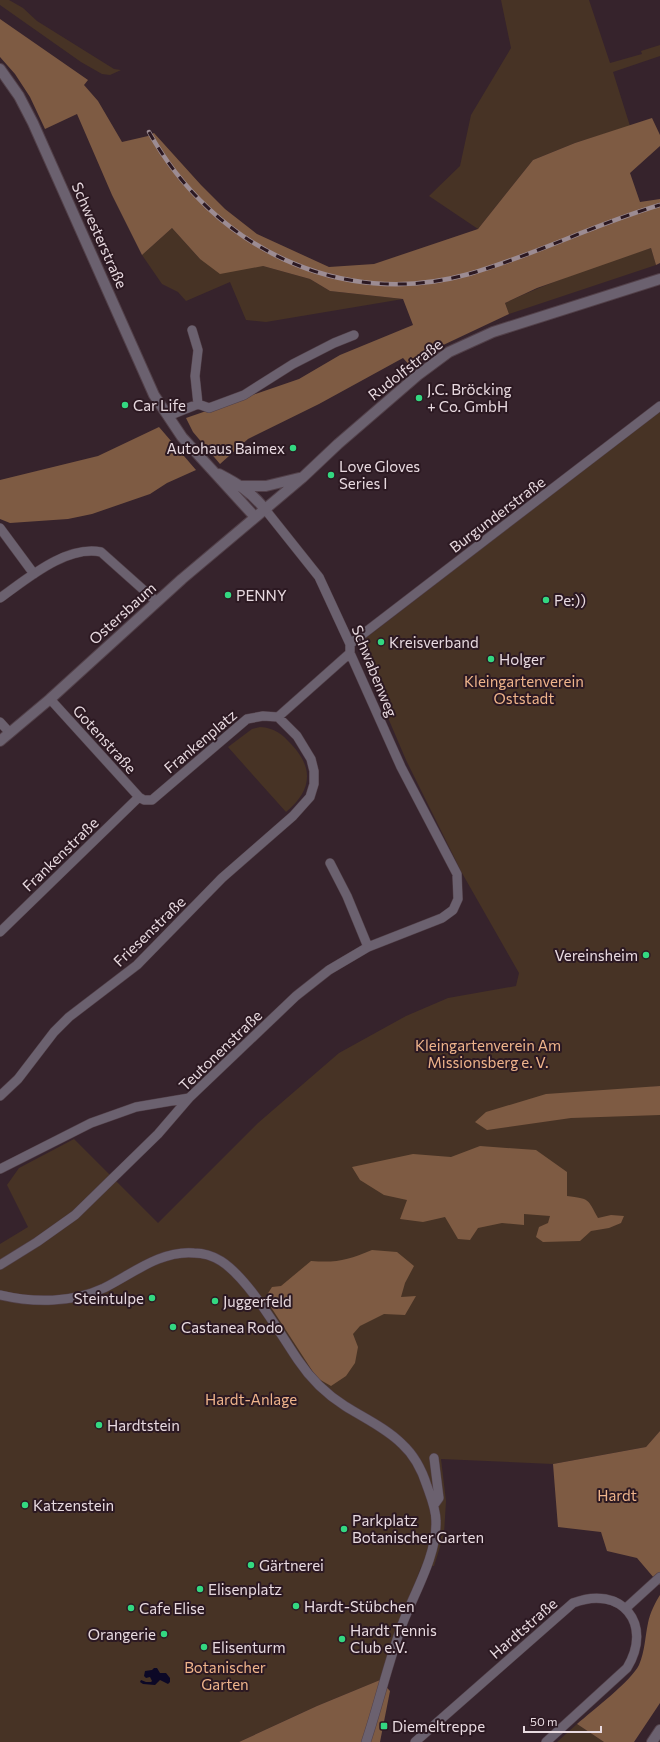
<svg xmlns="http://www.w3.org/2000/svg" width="660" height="1742" viewBox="0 0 660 1742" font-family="Commissioner,sans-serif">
  <rect width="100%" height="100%" fill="#36232c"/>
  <path fill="#473325" d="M 0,0 L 9,0 L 23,8 L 37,21 L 114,69 L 121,70 L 110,75 L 102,74 L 81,62 L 0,5 Z
    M 501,0 L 589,0 L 610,63 L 642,54 L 641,51 L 660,45 L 660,56 L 613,72 L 630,126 L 575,143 L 533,160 L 478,229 L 429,196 L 460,166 L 471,115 L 511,48 Z
    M 172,228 L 200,259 L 263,266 L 310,279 L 330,291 L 403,299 L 266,322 L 246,320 L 230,282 L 186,301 L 178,292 L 162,284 L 142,255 Z
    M 651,248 L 656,265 L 509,314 L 505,303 C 552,281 601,264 651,248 Z
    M 660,411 L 660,1086 L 651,1087 L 660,1088 L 660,1431 L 646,1447 L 553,1464 L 441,1459 L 446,1501 L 444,1534 L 434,1566 L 421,1567 L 380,1680 L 317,1706 L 239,1742 L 0,1742 L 0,1244 L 28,1227 L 7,1185 L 19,1168 L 74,1139 L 158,1223 L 258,1123 L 339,1053 L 406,1016 L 448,998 L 516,986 L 519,973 L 462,873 L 406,760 L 357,645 Z
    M 260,727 C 275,728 282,734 291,744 C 315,769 311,791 286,812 L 228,747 L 252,729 Z
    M 577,1724 L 604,1742 L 557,1742 Z"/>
  <path fill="#7e5b43" d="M 0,19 L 88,80 L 84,85 L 98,101 L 122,142 L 148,136 L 154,133 L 201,185 L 225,209 L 257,234 L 329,267 L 374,264 L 478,229 L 533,160 L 575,143 L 652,118 L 660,135 L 660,146 L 630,173 L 640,202 L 660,199 L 660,263 L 656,265 L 651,248 L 537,288 L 505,303 L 509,314 L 439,347 L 412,368 L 403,358 L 319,404 L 248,439 L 220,464 L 193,432 L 186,418 L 299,379 L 340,355 L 413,325 L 403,299 L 330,291 L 310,279 L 263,266 L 220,274 L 200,259 L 172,228 L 142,255 L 112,195 L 77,114 L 45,129 L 30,97 L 15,74 L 0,57 Z
    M 159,427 L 196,470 L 167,483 L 150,494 L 92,514 L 68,519 L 10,523 L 0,519 L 0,480 L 98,456 Z
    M 660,1086 L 660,1115 L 571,1118 L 487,1130 L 475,1122 L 486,1112 L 546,1094 Z
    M 480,1146 L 536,1150 L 567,1172 L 567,1196 C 590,1199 587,1198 598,1218 L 611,1215 L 624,1216 L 621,1223 L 609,1228 L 591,1231 L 580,1241 L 543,1242 L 536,1237 L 539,1227 L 548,1223 L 550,1216 L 524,1214 L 524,1225 L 502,1223 L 478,1228 L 470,1240 L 458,1239 L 445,1217 L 423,1222 L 400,1219 L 407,1200 L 384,1195 L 360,1180 L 352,1167 L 413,1154 L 451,1157 Z
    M 372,1250 L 397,1252 L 414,1266 L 405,1283 L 401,1297 L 416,1296 L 405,1315 L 384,1314 L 360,1326 L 353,1334 L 358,1347 L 355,1363 L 346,1376 L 331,1386 L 317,1378 L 265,1298 L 272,1287 L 281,1286 L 311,1261 C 337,1263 348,1260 372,1250 Z
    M 660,1431 L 660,1585 L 637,1558 L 607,1551 L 601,1532 L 558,1527 L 553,1464 L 646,1447 Z
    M 660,1595 L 660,1703 L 634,1742 L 604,1742 L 577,1724 C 592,1711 631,1681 639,1665 C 645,1651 645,1637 648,1623 C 650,1613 655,1603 660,1595 Z
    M 380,1680 L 390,1691 L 380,1742 L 239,1742 L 317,1706 Z"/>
  <path fill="#0c0826" d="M 154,1668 L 157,1668 L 160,1673 L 166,1673 L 170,1678 L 170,1682 L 168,1684 L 160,1680 L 155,1685 L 143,1684 L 140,1682 L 141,1680 L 146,1682 L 151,1682 L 152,1681 L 150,1677 L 146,1678 L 144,1676 L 145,1671 L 152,1670 Z"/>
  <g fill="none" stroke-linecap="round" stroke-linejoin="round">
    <g stroke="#524049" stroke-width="10">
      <path id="minor" d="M 198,404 L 209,408 L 244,395 L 293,364 L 334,343 L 354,335
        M 168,416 L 198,404 L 195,376 L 198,350 L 192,330
        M 0,528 L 34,574
        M 0,598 C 27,579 66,545 101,552 L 157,602
        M 350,644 L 660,406
        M 278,717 L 350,653
        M 0,722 L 10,733
        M 330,863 L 347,896 L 368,947
        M 0,932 L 139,797
        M 0,1096 L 18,1079 L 54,1032 L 69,1017 L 137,965 L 222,878 L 293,816 L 310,797 L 314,784 L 314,771 L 311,759 L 297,736 L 278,717 L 263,716 L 247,719 L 152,800 L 144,800 L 139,797 L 50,699
        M 0,1169 L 91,1123 L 136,1107 L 189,1098
        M 0,1265 L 37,1242 L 75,1215 L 158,1134 L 189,1098 L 296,996 L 329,970 L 368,947 L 442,918 L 453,910 L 458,899 L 457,874 L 401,767 L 350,653 L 350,644 L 319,577 L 264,508
        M 0,1295 C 34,1303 72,1303 104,1288 C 132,1274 161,1250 194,1253 C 203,1253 213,1256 221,1261 C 249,1279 279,1332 298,1360 C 310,1378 326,1394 345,1406 C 364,1418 386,1428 402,1444 C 414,1455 422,1470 427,1486 C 431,1497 436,1509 436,1521 C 437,1556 414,1593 402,1625 C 388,1663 379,1703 366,1742
        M 434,1458 L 439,1498 L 434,1505
        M 626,1608 L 660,1577
        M 415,1742 L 573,1603 C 621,1584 654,1624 627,1668 L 546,1742"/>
    </g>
    <g stroke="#524049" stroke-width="12">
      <path id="tertiary" d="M 0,69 L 19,96 L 33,123 L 154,395 L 182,437 L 255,517
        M 219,474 C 238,484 250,491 264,508
        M 242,486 L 266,486 L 299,478
        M 0,741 L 50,699 L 182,579 L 302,478 L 338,444 L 418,375 L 449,352 L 493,332 L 660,279
        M 652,1742 L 660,1730"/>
    </g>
    <use href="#minor" stroke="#6b616f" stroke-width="9"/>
    <use href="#tertiary" stroke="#6b616f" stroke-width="10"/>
    <g stroke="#9c8c93" stroke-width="4.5">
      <path id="rail" d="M 149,132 C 213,247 340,310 469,274 C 535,255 595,224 660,205"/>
    </g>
    <use href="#rail" stroke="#2c1922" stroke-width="3" stroke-dasharray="9" stroke-linecap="butt"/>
  </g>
  <g fill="#33d881" stroke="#2c1922" stroke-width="1.5">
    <circle cx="419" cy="398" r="4"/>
    <circle cx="125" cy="405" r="4"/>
    <circle cx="293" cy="448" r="4"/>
    <circle cx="331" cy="475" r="4"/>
    <circle cx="228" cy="595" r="4"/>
    <circle cx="546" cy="600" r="4"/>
    <circle cx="381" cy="642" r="4"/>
    <circle cx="491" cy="659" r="4"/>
    <circle cx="646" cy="955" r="4"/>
    <circle cx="152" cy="1298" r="4"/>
    <circle cx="215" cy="1301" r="4"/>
    <circle cx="173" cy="1327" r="4"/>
    <circle cx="99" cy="1425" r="4"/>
    <circle cx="25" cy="1505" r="4"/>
    <circle cx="344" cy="1529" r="4"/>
    <circle cx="251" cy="1565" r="4"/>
    <circle cx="200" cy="1589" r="4"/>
    <circle cx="296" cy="1606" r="4"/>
    <circle cx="131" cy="1608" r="4"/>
    <circle cx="164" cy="1634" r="4"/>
    <circle cx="342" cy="1639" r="4"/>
    <circle cx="204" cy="1647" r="4"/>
    <rect x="380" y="1722" width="8" height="8" rx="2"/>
  </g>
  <g text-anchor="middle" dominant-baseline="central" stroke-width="4" stroke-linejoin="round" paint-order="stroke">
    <g font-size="15" fill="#e8dae0" stroke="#2c1922">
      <text transform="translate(100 235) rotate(66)">Schwesterstraße</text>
      <text transform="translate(405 369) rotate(-38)">Rudolfstraße</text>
      <text transform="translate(497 514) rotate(-37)">Burgunderstraße</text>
      <text transform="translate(122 613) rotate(-42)">Ostersbaum</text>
      <text transform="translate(375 671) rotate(68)">Schwabenweg</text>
      <text transform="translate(105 739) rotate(48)">Gotenstraße</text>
      <text transform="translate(200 741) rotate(-40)">Frankenplatz</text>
      <text transform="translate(60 854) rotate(-44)">Frankenstraße</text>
      <text transform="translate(149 931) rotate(-44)">Friesenstraße</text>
      <text transform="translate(220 1050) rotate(-44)">Teutonenstraße</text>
      <text transform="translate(523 1628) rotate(-41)">Hardtstraße</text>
    </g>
    <g font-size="15" fill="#e8dae0" stroke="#2c1922" text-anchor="start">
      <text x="427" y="389">J.C. Bröcking<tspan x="427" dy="17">+ Co. GmbH</tspan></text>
      <text x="133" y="405">Car Life</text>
      <text x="285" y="448" text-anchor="end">Autohaus Baimex</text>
      <text x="339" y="466">Love Gloves<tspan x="339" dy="17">Series I</tspan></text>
      <text x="236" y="595">PENNY</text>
      <text x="554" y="600">Pe:))</text>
      <text x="389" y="642">Kreisverband</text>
      <text x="499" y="659">Holger</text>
      <text x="638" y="955" text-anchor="end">Vereinsheim</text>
      <text x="144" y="1298" text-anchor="end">Steintulpe</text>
      <text x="223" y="1301">Juggerfeld</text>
      <text x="181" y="1327">Castanea Rodo</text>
      <text x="107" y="1425">Hardtstein</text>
      <text x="33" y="1505">Katzenstein</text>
      <text x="352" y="1520">Parkplatz<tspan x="352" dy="17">Botanischer Garten</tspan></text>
      <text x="259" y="1565">Gärtnerei</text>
      <text x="208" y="1589">Elisenplatz</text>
      <text x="304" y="1606">Hardt-Stübchen</text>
      <text x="139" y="1608">Cafe Elise</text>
      <text x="350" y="1630">Hardt Tennis<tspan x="350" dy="17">Club e.V.</tspan></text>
      <text x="156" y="1634" text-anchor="end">Orangerie</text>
      <text x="212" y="1647">Elisenturm</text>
      <text x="392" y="1726">Diemeltreppe</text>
    </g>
    <g font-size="15" fill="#efb48b" stroke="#2c1922">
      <text x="524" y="681">Kleingartenverein<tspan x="524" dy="17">Oststadt</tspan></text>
      <text x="488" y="1045">Kleingartenverein Am<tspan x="488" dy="17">Missionsberg e. V.</tspan></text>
      <text x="251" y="1399">Hardt-Anlage</text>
      <text x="617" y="1495">Hardt</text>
      <text x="225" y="1667">Botanischer<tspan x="225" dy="17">Garten</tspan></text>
    </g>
  </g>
  <path d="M524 1726v6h77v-6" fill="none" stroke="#e8dae0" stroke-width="2"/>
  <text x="530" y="1726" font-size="12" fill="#e8dae0" stroke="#2c1922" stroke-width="3" paint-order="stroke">50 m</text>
</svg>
